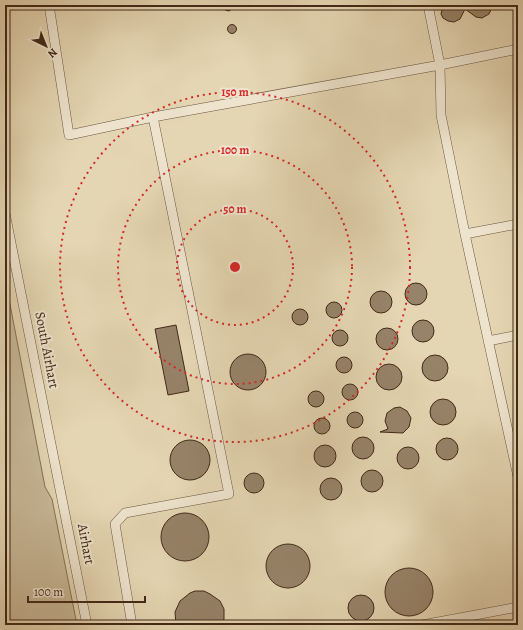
<svg xmlns="http://www.w3.org/2000/svg" width="523" height="630" viewBox="0 0 523 630" font-family="Alegreya,serif">
  <rect width="100%" height="100%" fill="#e5d6b3"/>
  <filter id="stains"><feTurbulence type="fractalNoise" baseFrequency=".005" numOctaves="4"/><feColorMatrix values="0 0 0 0 .2 0 0 0 0 .09 0 0 0 0 .02 0 0 0 .5 -.17"/></filter>
  <radialGradient id="worn" r=".72"><stop offset=".6" stop-color="#630" stop-opacity="0"/><stop offset="1" stop-color="#630" stop-opacity=".3"/></radialGradient>
  <path fill="#c9b999" stroke="#867158" d="M 5,278 L 45,487 L 52,499 L 77,625 L 5,625 Z"/>
  <path fill="#978369" stroke="#422918" d="M 220,5 L 237,5 L 229,11 L 225,10 Z
    M 443,5 L 493,5 L 489,14 L 482,18 L 476,17 L 465,9 L 460,19 L 454,22 L 448,21 L 443,18 L 441,14 Z
    M227.5 29a4.5 4.5 0 1 1 9 0a4.5 4.5 0 1 1-9 0Z
    M405 294a11 11 0 1 1 22 0a11 11 0 1 1-22 0Z
    M370 302a11 11 0 1 1 22 0a11 11 0 1 1-22 0Z
    M326 310a8 8 0 1 1 16 0a8 8 0 1 1-16 0Z
    M292 317a8 8 0 1 1 16 0a8 8 0 1 1-16 0Z
    M412 331a11 11 0 1 1 22 0a11 11 0 1 1-22 0Z
    M 176,325 L 189,391 L 168,395 L 155,329 Z
    M376 339a11 11 0 1 1 22 0a11 11 0 1 1-22 0Z
    M332 338a8 8 0 1 1 16 0a8 8 0 1 1-16 0Z
    M230 372a18 18 0 1 1 36 0a18 18 0 1 1-36 0Z
    M422 368a13 13 0 1 1 26 0a13 13 0 1 1-26 0Z
    M336 365a8 8 0 1 1 16 0a8 8 0 1 1-16 0Z
    M376 377a13 13 0 1 1 26 0a13 13 0 1 1-26 0Z
    M342 392a8 8 0 1 1 16 0a8 8 0 1 1-16 0Z
    M308 399a8 8 0 1 1 16 0a8 8 0 1 1-16 0Z
    M430 412a13 13 0 1 1 26 0a13 13 0 1 1-26 0Z
    M 400,407 L 407,411 L 411,418 L 409,427 L 403,433 L 380,432 L 388,429 L 385,421 L 387,413 L 394,408 Z
    M347 420a8 8 0 1 1 16 0a8 8 0 1 1-16 0Z
    M314 426a8 8 0 1 1 16 0a8 8 0 1 1-16 0Z
    M352 448a11 11 0 1 1 22 0a11 11 0 1 1-22 0Z
    M436 449a11 11 0 1 1 22 0a11 11 0 1 1-22 0Z
    M170 460a20 20 0 1 1 40 0a20 20 0 1 1-40 0Z
    M314 456a11 11 0 1 1 22 0a11 11 0 1 1-22 0Z
    M397 458a11 11 0 1 1 22 0a11 11 0 1 1-22 0Z
    M361 481a11 11 0 1 1 22 0a11 11 0 1 1-22 0Z
    M244 483a10 10 0 1 1 20 0a10 10 0 1 1-20 0Z
    M320 489a11 11 0 1 1 22 0a11 11 0 1 1-22 0Z
    M161 537a24 24 0 1 1 48 0a24 24 0 1 1-48 0Z
    M266 566a22 22 0 1 1 44 0a22 22 0 1 1-44 0Z
    M385 592a24 24 0 1 1 48 0a24 24 0 1 1-48 0Z
    M 195,591 L 204,591 L 210,594 L 220,601 L 224,609 L 224,619 L 222,625 L 176,625 L 175,612 L 180,601 L 190,593 Z
    M348 608a13 13 0 1 1 26 0a13 13 0 1 1-26 0Z"/>
  <g fill="none" stroke-linecap="round" stroke-linejoin="round">
    <g stroke="#6b543f" stroke-width="10">
      <path id="minor" d="M 49,5 L 69,135 L 153,117 L 440,65 L 518,49
        M 428,5 L 440,65 L 441,115 L 465,234 L 518,477
        M 5,213 L 87,625
        M 465,234 L 518,224
        M 488,341 L 518,335
        M 132,625 L 115,524 L 125,513 L 229,494 L 153,117
        M 422,625 L 518,607"/>
    </g>
    <use href="#minor" stroke="#eee4ce" stroke-width="9"/>
  </g>
  <g fill="none" stroke="#d62828" stroke-width="2" stroke-dasharray="2 4">
    <circle cx="235" cy="267" r="58"/>
    <circle cx="235" cy="267" r="117"/>
    <circle cx="235" cy="267" r="175"/>
  </g>
  <g text-anchor="middle" dominant-baseline="central" stroke-width="4" stroke-linejoin="round" paint-order="stroke">
    <g font-size="14" fill="#422918" stroke="#eee4ce">
      <text transform="translate(47 350) rotate(79)">South Airhart</text>
      <text transform="translate(86 544) rotate(79)">Airhart</text>
    </g>
  </g>
  <circle cx="235" cy="267" r="6" fill="#d62828" stroke="#eee4ce" stroke-width="2"/>
  <g font-size="12" text-anchor="middle" font-weight="bold" fill="#d62828" stroke="#eee4ce" stroke-width="4" stroke-linejoin="round" paint-order="stroke">
    <text x="235" y="96">150 m</text>
    <text x="235" y="154">100 m</text>
    <text x="235" y="213">50 m</text>
  </g>
  <rect width="523" height="630" fill="none" stroke="#e5d6b3" stroke-width="20"/>
  <rect x="6" y="6" width="511" height="618" fill="none" stroke="#422918" stroke-width="2"/>
  <rect x="10" y="10" width="503" height="610" fill="none" stroke="#422918"/>
  <g transform="translate(46 46) rotate(137)" stroke="#eee4ce" stroke-width="3" paint-order="stroke">
  <path d="M0-3L7 15L0 10L-7 15Z" fill="#422918"/>
  <text y="-6" font-size="11" font-weight="bold" text-anchor="middle" fill="#422918">N</text>
  </g>
  <path d="M28 596v6h117v-6" fill="none" stroke="#422918" stroke-width="2"/>
  <text x="34" y="596" font-size="12" fill="#422918" stroke="#eee4ce" stroke-width="3" paint-order="stroke">100 m</text>
  <rect width="100%" height="100%" filter="url(#stains)"/>
  <rect width="100%" height="100%" fill="url(#worn)"/>
</svg>
